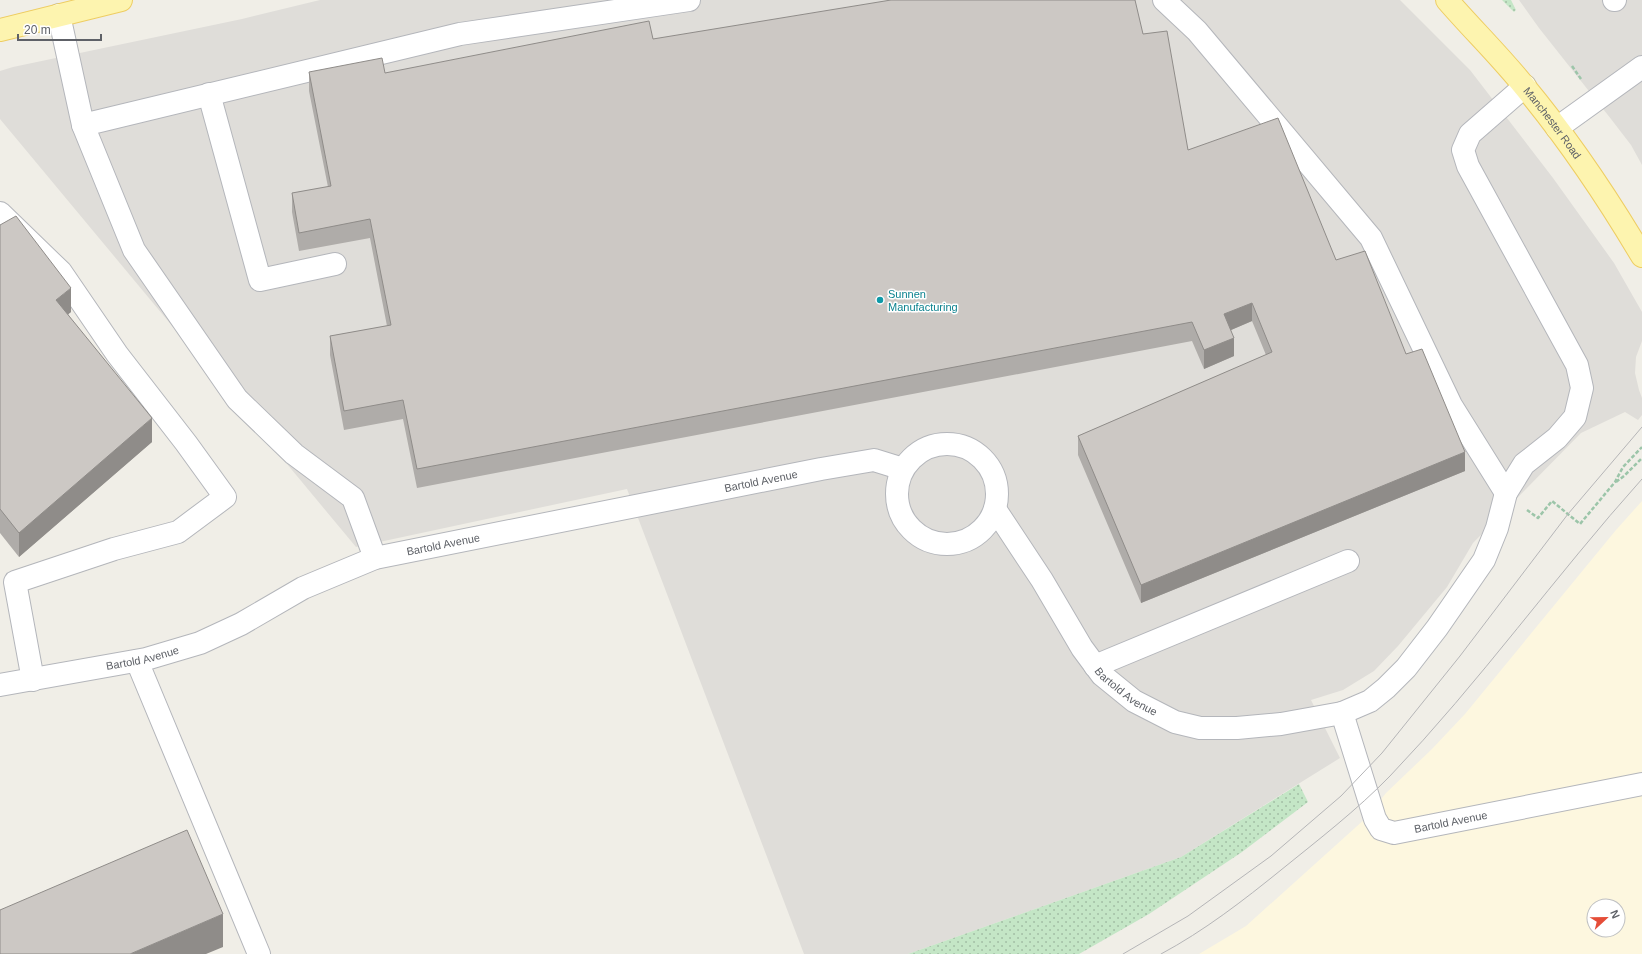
<svg xmlns="http://www.w3.org/2000/svg" width="1642" height="954" viewBox="0 0 1642 954" font-family="Helvetica,sans-serif">
  <defs>
    <pattern id="grass-dots" width="8" height="8" patternUnits="userSpaceOnUse"><rect width="8" height="8" fill="#c4e6c6"/><path d="M2 2h.1M6 6h.1" fill="none" stroke="#a2bea5" stroke-width="1.8" stroke-linecap="round"/></pattern>
  </defs>
  <rect width="100%" height="100%" fill="#f0eee7"/>
  <path fill="#fdf7df" fill-rule="evenodd" d="M 1642,501 L 1642,954 L 1199,954 L 1246,926 L 1366,818 L 1386,793 L 1432,749 L 1465,714 L 1616,530 ZM 1594,906 L 1618,906 L 1618,930 L 1594,930 Z"/>
  <path fill="#dfddd9" d="M 320,0 L 1400,0 L 1470,70 L 1553,178 L 1614,263 L 1642,312 L 1642,341 L 1636,357 L 1635,373 L 1639,390 L 1642,398 L 1642,415 L 1638,420 L 1625,412 L 1581,433 L 1473,543 L 1447,587 L 1398,646 L 1374,671 L 1343,690 L 1311,700 L 1340,758 L 1181,857 L 908,954 L 804,954 L 627,489 L 356,547 L 0,119 L 0,71 L 13,67 L 242,19 Z
    M 1519,0 L 1642,0 L 1642,165 L 1631,145 L 1611,119 L 1539,28 Z"/>
  <path fill="url(#grass-dots)" d="M 1502,0 L 1511,0 L 1516,10 L 1514,12 Z
    M 1299,784 L 1308,802 L 1242,852 L 1149,914 L 1079,954 L 908,954 L 1181,857 Z"/>
  <g fill="none" stroke-linecap="round" stroke-linejoin="round">
    <g stroke="#b4b6bb" stroke-width="24">
      <g id="minor">
        <path d="M 1164,0 L 1197,31 L 1371,238 L 1451,405 L 1506,493"/>
        <path d="M 1614,0 L 1615,0"/>
        <path d="M 59,15 L 83,125 L 460,34 L 689,0"/>
        <path d="M 209,94 L 260,280 L 335,264"/>
        <path d="M 83,125 L 134,250 L 237,399 L 294,454 L 353,498 L 375,558"/>
        <path d="M 1557,128 L 1642,67"/>
        <path d="M 0,213 L 61,272 L 117,354 L 186,443 L 225,497 L 178,532 L 114,549 L 15,582 L 33,680"/>
        <circle cx="947" cy="494" r="50"/>
        <path id="s1" d="M 995,509 L 1042,580 L 1082,648 L 1102,675 L 1134,701 L 1175,722 L 1200,728 L 1237,728 L 1281,724 L 1342,713 L 1375,819 L 1381,829 L 1394,833 L 1642,784"/>
        <path d="M 137,661 L 259,954"/>
        <path d="M 1095,666 L 1348,561"/>
        <path id="s2" d="M 0,685 L 146,659 L 200,643 L 241,624 L 303,588 L 375,558 L 821,469 L 874,460 L 903,469"/>
        <path d="M 1342,713 L 1370,701 L 1386,688 L 1406,668 L 1437,628 L 1484,560 L 1497,528 L 1506,493 L 1524,464 L 1557,438 L 1575,417 L 1582,388 L 1577,365 L 1468,166 L 1463,150 L 1470,134 L 1525,86"/>
      </g>
    </g>
    <g stroke="#eecd62" stroke-width="24">
      <g id="major">
        <path id="s3" d="M 1447,0 C 1472,29 1500,56 1524,86 C 1568,139 1607,197 1642,256"/>
        <path d="M 0,30 L 121,0"/>
      </g>
    </g>
    <path stroke="#9cc5a9" stroke-width="2.5" stroke-dasharray="4 2" stroke-linecap="butt" d="M 1572,66 L 1581,79
      M 1616,482 L 1624,476 L 1642,458
      M 1527,510 L 1538,518 L 1552,501 L 1580,524 L 1615,482 L 1623,467 L 1642,447"/>
    <use href="#minor" stroke="#fff" stroke-width="22"/>
    <use href="#major" stroke="#fdf4af" stroke-width="22"/>
    <path stroke="#b5b5b7" stroke-width="1" d="M 1123,954 L 1188,916 L 1271,856 L 1341,796 L 1382,753 L 1460,656 L 1568,514 L 1642,427
      M 1161,954 C 1204,931 1244,900 1281,870 C 1318,840 1357,810 1390,776 C 1480,682 1555,576 1642,479"/>
  </g>
  <path fill="#afaca9" d="M 1143,34 L 1188,150 L 1336,260 L 1406,354 L 1465,471 L 1141,603 L 1078,455 L 1078,436 L 1266,355 L 1252,321 L 1231,330 L 1234,356 L 1204,369 L 1192,341 L 417,488 L 403,419 L 344,430 L 330,355 L 330,336 L 387,326 L 370,238 L 299,251 L 292,212 L 292,193 L 328,187 L 309,91 L 309,72 L 385,73 L 653,39 Z
    M 0,225 L 71,312 L 68,314 L 152,442 L 19,557 L 0,533 Z"/>
  <path fill="#8f8c89" d="M 71,288 L 71,312 L 56,324 L 56,300 Z
    M 1252,303 L 1252,321 L 1224,333 L 1224,314 Z
    M 1234,338 L 1234,356 L 1204,369 L 1204,350 Z
    M 152,418 L 152,442 L 19,557 L 19,533 Z
    M 1465,452 L 1465,471 L 1141,603 L 1141,585 Z
    M 223,914 L 223,947 L 206,954 L 130,954 Z"/>
  <path fill="#ccc8c4" stroke="#8f8c89" d="M 891,0 L 1135,0 L 1143,34 L 1167,31 L 1188,150 L 1278,118 L 1336,260 L 1365,251 L 1406,354 L 1422,349 L 1465,452 L 1141,585 L 1078,436 L 1272,352 L 1252,303 L 1224,314 L 1234,338 L 1204,350 L 1192,322 L 417,469 L 403,400 L 344,411 L 330,336 L 391,325 L 370,219 L 299,233 L 292,193 L 331,186 L 309,72 L 382,58 L 385,73 L 649,21 L 653,39 Z
    M 16,216 L 71,288 L 56,300 L 152,418 L 19,533 L 0,509 L 0,225 Z
    M 187,830 L 223,914 L 130,954 L 0,954 L 0,910 Z"/>
  <circle fill="#0f9aa8" stroke="#fff" stroke-width="1.5" cx="880" cy="300" r="4"/>
  <g text-anchor="middle" dominant-baseline="central" stroke-width="3" stroke-linejoin="round" paint-order="stroke">
    <g font-size="11" fill="#5e6167" stroke="#fff">
      <text stroke="none"><textPath href="#s3" startOffset="162">Manchester Road</textPath></text>
      <text stroke="none"><textPath href="#s2" startOffset="793">Bartold Avenue</textPath></text>
      <text stroke="none"><textPath href="#s2" startOffset="469">Bartold Avenue</textPath></text>
      <text stroke="none"><textPath href="#s2" startOffset="145">Bartold Avenue</textPath></text>
      <text stroke="none"><textPath href="#s1" startOffset="227">Bartold Avenue</textPath></text>
      <text stroke="none"><textPath href="#s1" startOffset="648">Bartold Avenue</textPath></text>
    </g>
    <g font-size="11" fill="#0d838f" stroke="#fff" text-anchor="start">
      <text x="888" y="294">Sunnen<tspan x="888" dy="13">Manufacturing</tspan></text>
    </g>
  </g>
  <g transform="translate(1606 918) rotate(68)"><circle r="19" fill="#ffffff" stroke="#bfc0c2"/>
  <path d="M0-3L7 15L0 10L-7 15Z" fill="#e54d38"/>
  <text y="-6" font-size="11" font-weight="bold" text-anchor="middle" fill="#5e6167">N</text>
  </g>
  <path d="M18 34v6h83v-6" fill="none" stroke="#5e6167" stroke-width="2"/>
  <text x="24" y="34" font-size="12" fill="#5e6167" stroke="#ffffff" stroke-width="3" paint-order="stroke">20 m</text>
</svg>
